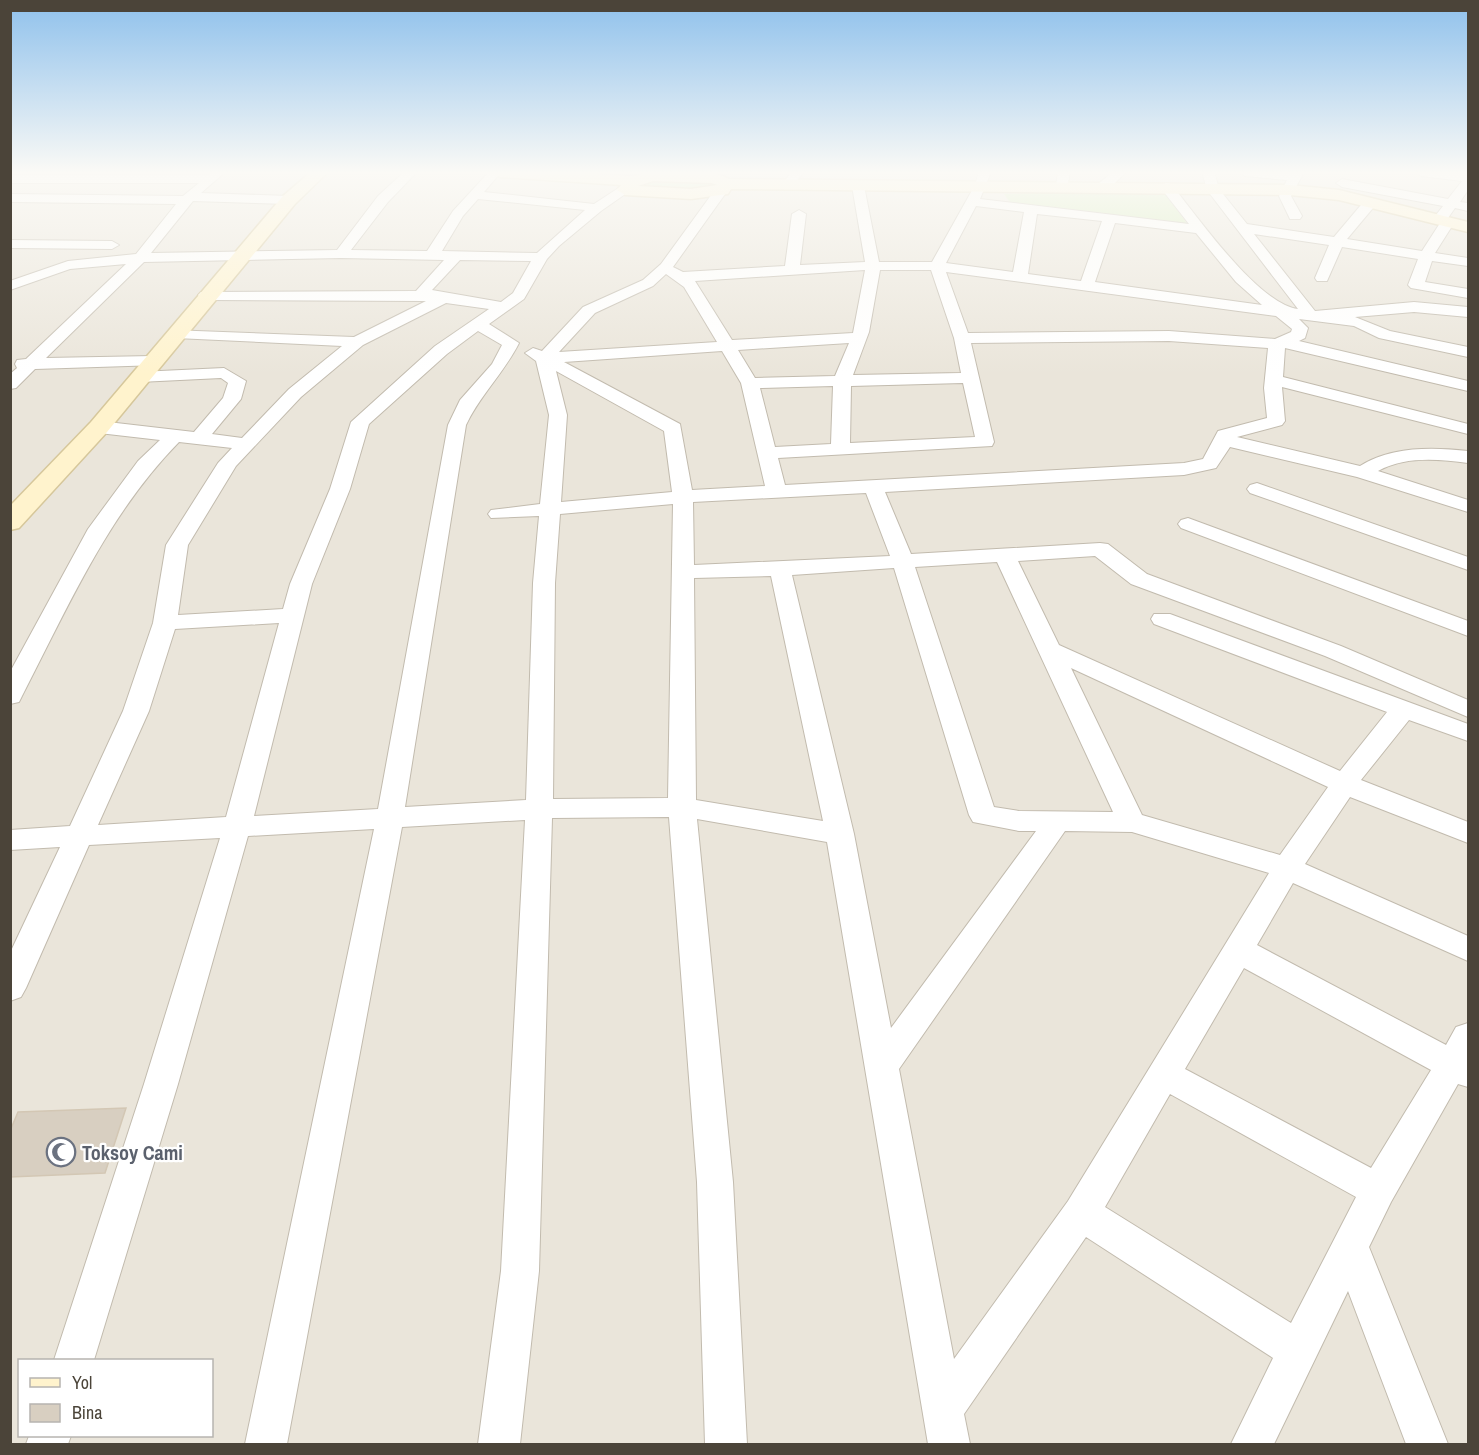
<svg xmlns="http://www.w3.org/2000/svg" width="1479" height="1455" viewBox="0 0 1479 1455" font-family="'Archivo Narrow',sans-serif">
  <rect width="100%" height="100%" fill="#f6f3ec"/>
  <path fill="#eae5da" fill-rule="evenodd" d="M 10,172 L 1468,172 L 1468,1444 L 11,1444 ZM 20,1360 L 212,1360 L 212,1436 L 20,1436 Z"/>
  <path fill="#d2eab5" d="M 649,183 L 709,183 L 711,186 L 709,190 L 638,189 Z
    M 1042,193 L 1166,194 L 1188,225 L 1012,205 L 1004,194 Z"/>
  <path fill="#d8cfc1" stroke="#d3c7b4" stroke-width="1.5" d="M 126,1108 L 105,1173 L 10,1177 L 10,1131 L 18,1112 Z"/>
  <g fill="none" stroke-linecap="round" stroke-linejoin="round">
    <g stroke="#c2bbae" stroke-width="2">
      <path id="street" d="M 212,172 L 225,172 L 201,193 L 289,196 L 296,200 L 289,204 L 193,201 L 151,253 L 337,250 L 378,196 L 404,172 L 417,172 L 388,202 L 351,250 L 427,251 L 453,211 L 489,172 L 501,172 L 484,192 L 594,204 L 620,187 L 625,186 L 631,190 L 601,211 L 559,246 L 547,259 L 524,299 L 489,324 L 519,343 C 504,373 480,395 466,425 L 405,807 L 526,800 L 533,583 L 539,516 L 491,518 L 488,514 L 491,510 L 540,504 L 549,415 L 536,361 L 525,353 L 533,348 L 542,351 L 583,307 L 643,280 L 661,264 L 717,187 L 722,186 L 728,190 L 673,267 L 683,272 L 785,266 L 792,214 L 799,210 L 806,214 L 800,265 L 865,262 L 852,186 L 858,182 L 864,186 L 879,262 L 932,262 L 975,185 L 979,172 L 991,172 L 980,199 L 1189,224 L 1160,187 L 1166,183 L 1171,184 C 1197,216 1258,304 1298,309 L 1207,190 L 1203,175 L 1205,172 L 1217,172 L 1215,175 L 1219,189 L 1247,224 L 1334,237 L 1366,199 L 1371,198 L 1378,202 L 1347,239 L 1422,251 L 1442,220 L 1452,220 L 1454,223 L 1435,253 L 1468,258 L 1468,266 L 1432,261 L 1425,282 L 1468,289 L 1468,298 L 1411,288 L 1408,285 L 1418,259 L 1342,247 L 1327,281 L 1317,281 L 1315,278 L 1329,245 L 1254,234 L 1315,311 L 1414,302 L 1468,307 L 1468,317 L 1414,312 L 1355,317 L 1390,331 L 1468,347 L 1468,357 L 1379,338 L 1354,326 L 1299,319 L 1308,328 L 1305,338 L 1299,341 L 1468,381 L 1468,391 L 1285,348 L 1283,377 L 1468,424 L 1468,434 L 1282,387 L 1285,421 L 1282,425 L 1237,437 L 1360,466 C 1391,446 1433,447 1468,451 L 1468,463 C 1438,459 1405,456 1378,471 L 1468,500 L 1468,512 L 1357,477 L 1230,447 L 1216,468 L 1184,475 L 885,492 L 911,554 L 1100,543 L 1108,544 L 1147,574 L 1341,646 L 1468,700 L 1468,717 L 1325,656 L 1131,584 L 1095,556 L 1018,561 L 1059,645 L 1340,771 L 1387,712 L 1154,624 L 1151,619 L 1154,614 L 1170,614 L 1468,724 L 1468,741 L 1409,720 L 1361,780 L 1468,822 L 1468,843 L 1350,797 L 1305,864 L 1468,936 L 1468,961 L 1293,883 L 1257,945 L 1446,1045 L 1456,1027 L 1468,1023 L 1468,1087 L 1458,1084 L 1391,1202 L 1369,1247 L 1448,1444 L 1406,1444 L 1348,1291 L 1274,1444 L 1231,1444 L 1273,1358 L 1086,1237 L 964,1414 L 970,1444 L 928,1444 L 827,842 L 697,819 L 733,1182 L 747,1444 L 705,1444 L 697,1182 L 669,817 L 552,818 L 539,1271 L 520,1444 L 478,1444 L 501,1271 L 525,820 L 402,827 L 287,1444 L 245,1444 L 374,829 L 248,836 L 178,1084 L 94,1360 L 54,1360 L 144,1084 L 220,838 L 89,845 L 26,988 L 21,997 L 10,1001 L 10,953 L 60,847 L 10,850 L 10,830 L 70,826 L 123,711 L 153,623 L 166,545 L 218,463 L 232,448 L 179,442 C 108,514 68,607 22,696 L 19,702 L 10,704 L 10,672 L 88,529 L 138,461 L 160,440 L 99,433 L 90,427 L 99,421 L 194,432 L 223,398 L 228,383 L 221,378 L 139,382 L 130,377 L 139,372 L 224,368 L 246,381 L 241,399 L 212,434 L 242,438 L 289,389 L 342,346 L 176,338 L 170,336 L 168,333 L 170,330 L 354,337 L 426,301 L 206,300 L 201,298 L 198,295 L 201,292 L 416,291 L 444,260 L 341,258 L 144,262 L 46,358 L 153,356 L 161,361 L 159,365 L 35,369 L 16,388 L 10,389 L 10,374 L 17,368 L 15,364 L 17,360 L 26,359 L 126,264 L 70,269 L 10,290 L 10,281 L 68,261 L 136,254 L 176,204 L 10,202 L 10,194 L 183,196 L 199,183 L 10,183 L 10,175 L 208,175 ZM 478,199 L 585,210 L 537,253 L 442,251 L 463,216 ZM 976,206 L 1024,212 L 1013,272 L 946,263 ZM 1037,214 L 1102,221 L 1081,281 L 1028,274 ZM 1115,223 L 1196,233 L 1236,282 L 1262,305 L 1095,282 ZM 460,260 L 531,261 L 513,293 L 501,302 L 432,290 ZM 865,270 L 853,333 L 732,340 L 695,281 ZM 880,270 L 931,270 L 954,338 L 961,373 L 853,375 L 869,332 ZM 946,272 L 1276,316 L 1292,329 L 1291,332 L 1275,339 L 1169,331 L 968,333 ZM 666,274 L 684,287 L 717,342 L 559,352 L 595,313 L 653,286 ZM 446,303 L 489,309 L 435,346 L 351,422 L 330,489 L 290,584 L 283,609 L 178,615 L 188,545 L 236,466 L 301,397 L 363,345 ZM 478,331 L 502,345 L 492,364 L 460,400 L 448,425 L 378,809 L 254,816 L 312,584 L 350,489 L 369,424 L 447,354 ZM 1169,341 L 1268,348 L 1264,388 L 1267,418 L 1218,431 L 1203,459 L 1184,463 L 785,485 L 778,458 L 992,446 L 994,442 L 971,343 ZM 849,343 L 835,376 L 755,378 L 738,350 ZM 722,351 L 741,383 L 765,486 L 692,490 L 680,424 L 564,362 ZM 556,371 L 664,431 L 672,492 L 561,502 L 567,415 ZM 963,383 L 975,437 L 850,443 L 851,386 ZM 833,386 L 831,444 L 775,447 L 760,388 ZM 866,493 L 890,556 L 694,565 L 693,502 ZM 673,504 L 668,798 L 553,799 L 555,583 L 560,514 ZM 997,562 L 1113,812 L 1019,811 L 994,807 L 915,567 ZM 894,568 L 969,815 L 973,822 L 1019,831 L 1036,831 L 891,1028 L 854,834 L 792,575 ZM 771,576 L 823,821 L 696,800 L 694,578 ZM 279,623 L 226,817 L 98,825 L 149,711 L 175,629 ZM 1071,668 L 1328,787 L 1280,855 L 1142,815 ZM 1065,831 L 1132,832 L 1269,873 L 1068,1201 L 954,1359 L 899,1069 ZM 1244,968 L 1431,1070 L 1371,1168 L 1185,1069 ZM 1170,1094 L 1356,1197 L 1291,1323 L 1105,1207 Z
        M 792,172 L 804,172 L 791,188 L 783,188 L 781,185 Z
        M 1058,172 L 1070,172 L 1067,189 L 1057,189 L 1056,186 Z
        M 1113,172 L 1126,172 L 1108,190 L 1098,190 L 1098,184 Z
        M 1239,172 L 1304,172 L 1291,196 L 1302,216 L 1300,219 L 1290,219 L 1279,196 L 1287,180 L 1245,176 Z
        M 1415,172 L 1468,174 L 1468,190 L 1460,202 L 1468,203 L 1468,211 L 1455,208 L 1448,218 L 1443,219 L 1436,215 L 1443,206 L 1342,187 L 1336,183 L 1342,179 L 1448,199 L 1462,181 L 1421,176 Z
        M 10,240 L 112,241 L 119,245 L 112,249 L 10,248 Z
        M 1257,483 L 1468,557 L 1468,570 L 1250,493 L 1247,489 L 1250,485 Z
        M 1188,518 L 1468,621 L 1468,636 L 1181,528 L 1178,524 L 1181,520 Z
        M 29,1436 L 71,1436 L 68,1444 L 26,1444 Z"/>
    </g>
    <g stroke="#d6c79b" stroke-width="3">
      <path id="secondary" d="M 311,172 L 328,172 L 295,204 L 107,432 L 19,528 L 10,530 L 10,506 L 91,422 L 283,196 Z
        M 492,172 C 538,169 584,174 630,176 C 638,176 645,172 652,172 C 675,170 710,168 729,179 L 1290,185 L 1339,190 L 1468,222 L 1468,232 L 1339,200 L 1290,195 L 731,189 L 728,194 L 691,199 L 625,195 L 617,190 L 621,185 L 500,177 ZM 653,181 L 712,183 L 717,185 L 691,189 L 638,186 Z"/>
    </g>
    <use href="#street" fill="#fff" fill-rule="evenodd"/>
    <use href="#secondary" fill="#fff3cd" fill-rule="evenodd"/>
  </g>
  <linearGradient id="sky" x2="0" y2="1"><stop stop-color="#8fc1ec"/><stop offset="0.46" stop-color="#fbfaf6"/><stop offset="1" stop-color="#fbfaf6" stop-opacity="0"/></linearGradient>
  <rect width="1479" height="375" fill="url(#sky)"/>
  <defs>
    <g id="mosque-ring" transform="scale(1.5)"><circle r="9.5" fill="#fff" stroke="#6b7280" stroke-width="1.5"/><path d="M3.5-4.9A6 6 0 1 0 3.5 4.9A5 5 0 1 1 3.5-4.9Z" fill="#6b7280"/></g>
  </defs>
  <g fill-rule="evenodd">
    <use href="#mosque-ring" x="61" y="1152"/>
  </g>
  <g text-anchor="middle" dominant-baseline="central" stroke-width="4.5" stroke-linejoin="round" paint-order="stroke">
    <g font-size="20" font-weight="bold" fill="#5b616d" stroke="#fff" text-anchor="start">
      <text x="82" y="1152">Toksoy Cami</text>
    </g>
  </g>
  <rect width="1479" height="1455" fill="none" stroke="#4b4439" stroke-width="24"/>
  <rect x="18" y="1359" width="195" height="78" fill="#ffffff" stroke="#b7b4b0" stroke-width="1.5"/>
  <rect x="30" y="1378" width="30" height="9" fill="#fff3cd" stroke="#b7b4b0" stroke-width="1.5"/>
  <text x="72" y="1389" font-size="18" fill="#4b4439">Yol</text>
  <rect x="30" y="1404" width="30" height="18" fill="#d8cfc1" stroke="#b7b4b0" stroke-width="1.5"/>
  <text x="72" y="1419" font-size="18" fill="#4b4439">Bina</text>
</svg>
